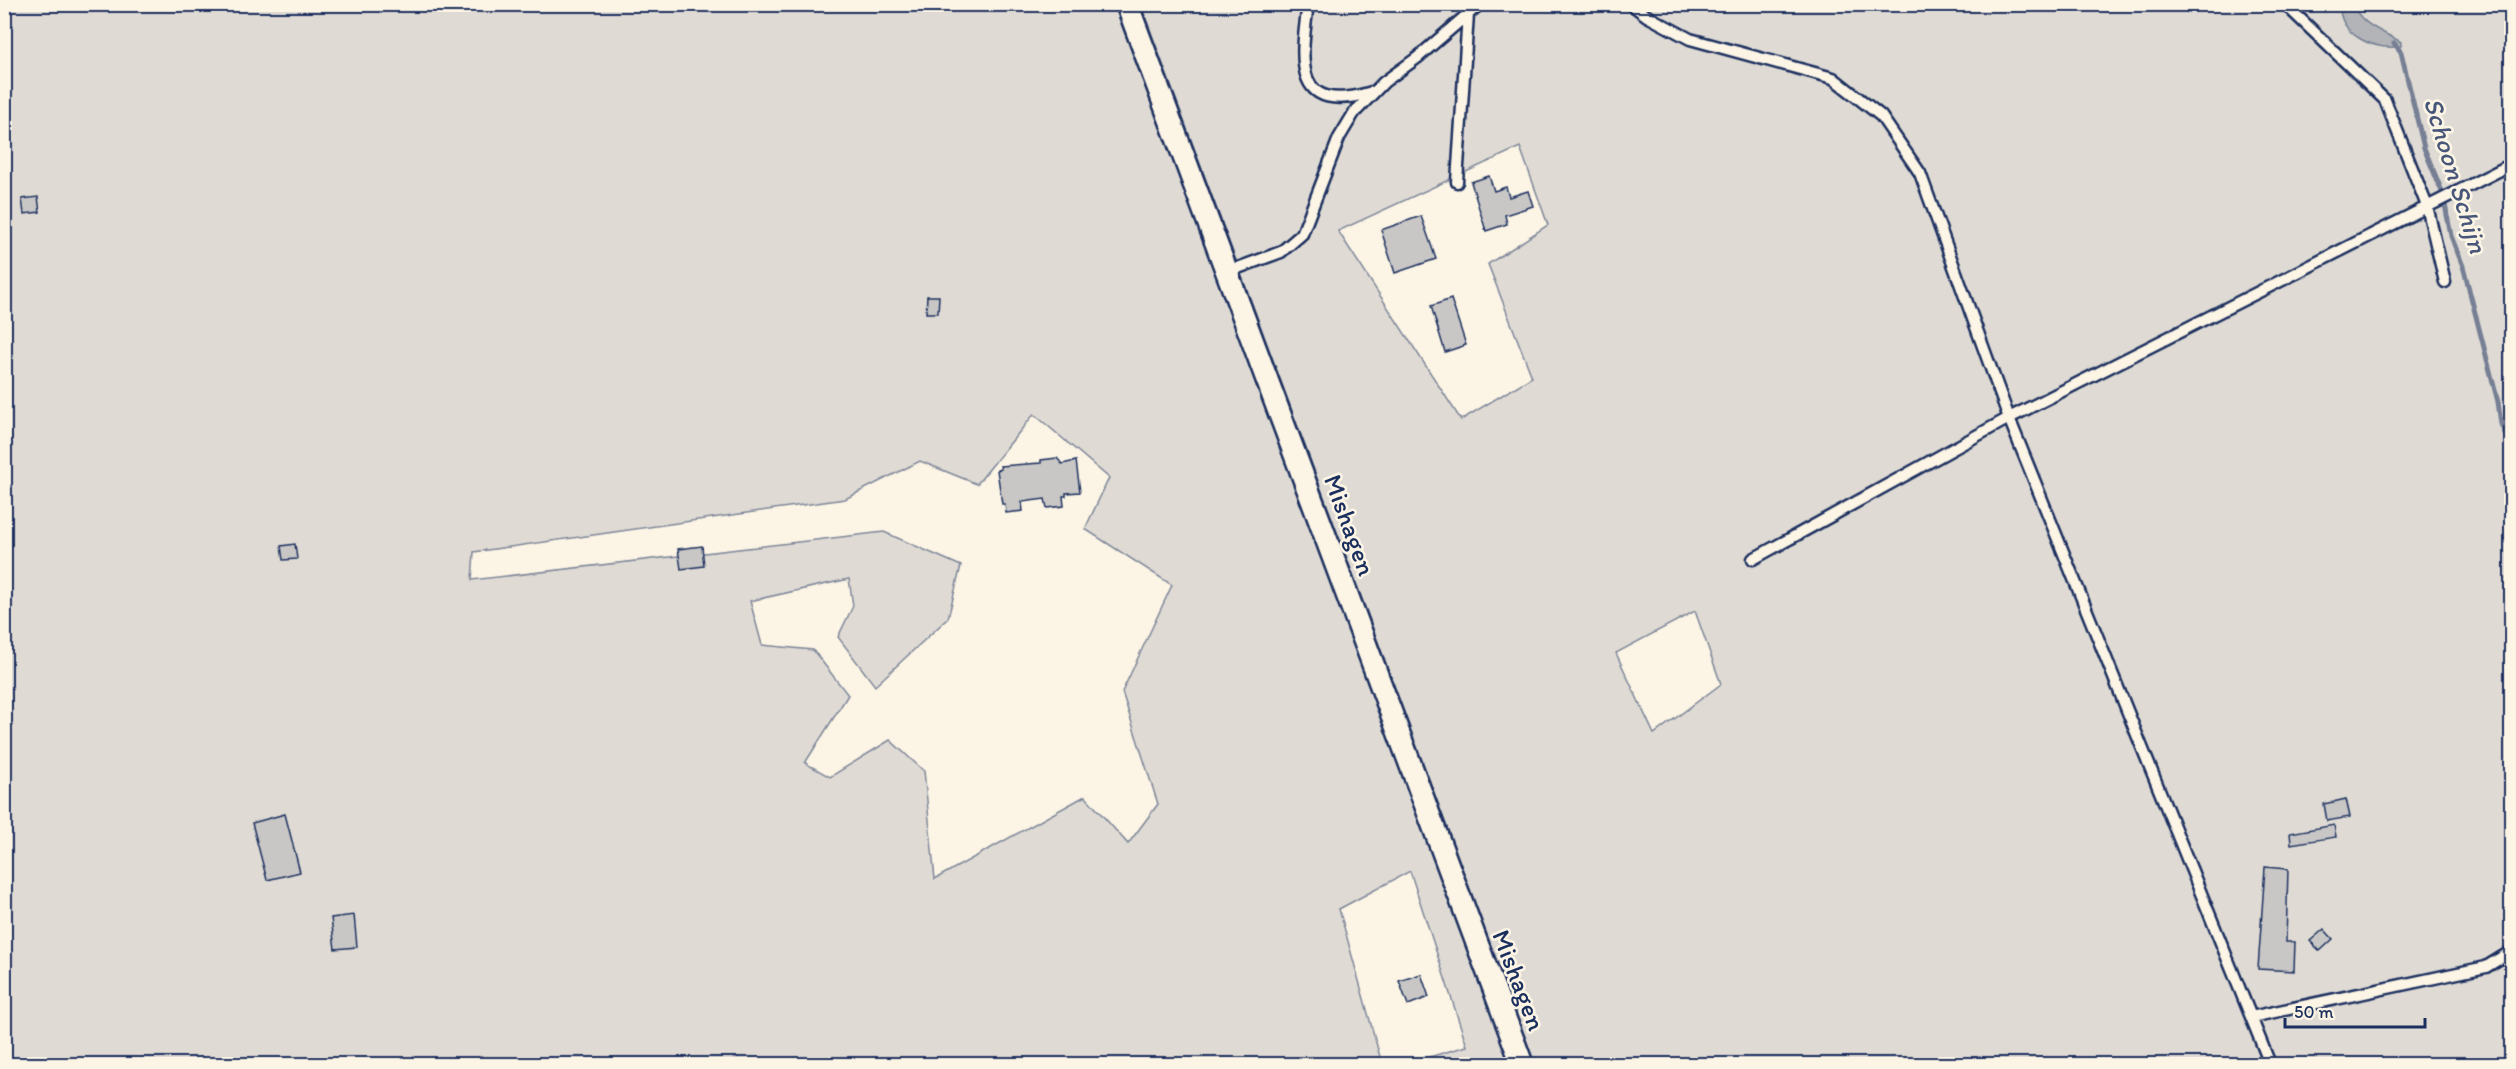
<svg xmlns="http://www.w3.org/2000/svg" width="2516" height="1069" viewBox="0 0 2516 1069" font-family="Itim,sans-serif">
  <rect width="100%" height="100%" fill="#fcf5e5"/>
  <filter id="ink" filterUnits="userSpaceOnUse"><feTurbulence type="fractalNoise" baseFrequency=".0167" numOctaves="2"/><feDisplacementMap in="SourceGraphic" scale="12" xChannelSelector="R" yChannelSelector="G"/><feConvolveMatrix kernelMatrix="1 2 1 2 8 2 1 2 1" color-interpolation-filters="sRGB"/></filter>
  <g filter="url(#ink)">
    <path fill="#dfdbd4" stroke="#7d8599" stroke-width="1.5" fill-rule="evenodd" d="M 5,5 L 1114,5 L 1513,1064 L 1405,1064 L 1467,1046 L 1410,871 L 1339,909 L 1382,1064 L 5,1064 ZM 1034,414 L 1109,478 L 1085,529 L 1172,585 L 1122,692 L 1158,804 L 1128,844 L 1085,796 L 935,879 L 924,771 L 890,740 L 830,777 L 805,763 L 848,695 L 813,650 L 762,645 L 750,601 L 849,579 L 853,606 L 838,637 L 875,686 L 948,618 L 961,566 L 884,532 L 472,580 L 474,552 L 845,499 L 920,461 L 977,484 Z
      M 1141,5 L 2511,5 L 2511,1064 L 1535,1064 ZM 1520,147 L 1548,225 L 1488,264 L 1532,377 L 1461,420 L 1338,231 ZM 1695,611 L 1721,684 L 1654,734 L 1616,653 Z"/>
    <path fill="#b2b4b8" stroke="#767f94" stroke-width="1.5" d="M 2340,4 L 2353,5 C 2361,25 2384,32 2401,42 L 2401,46 C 2375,52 2337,34 2340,4 Z"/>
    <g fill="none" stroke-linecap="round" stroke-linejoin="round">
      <path stroke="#767f94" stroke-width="5" d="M 2394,43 L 2401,52 L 2424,148 L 2443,194 L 2451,236 L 2463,266 L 2498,402 L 2501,424 L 2512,450"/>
    </g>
    <path fill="#c8c7c6" stroke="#1b2f5e" stroke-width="1.5" d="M 1489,176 L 1494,191 L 1506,187 L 1509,197 L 1528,191 L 1533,206 L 1505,215 L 1507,224 L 1486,231 L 1471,182 Z
      M 38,197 L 40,212 L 24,214 L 22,199 Z
      M 1421,216 L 1436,259 L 1395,273 L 1381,230 Z
      M 927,296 L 939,296 L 938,313 L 926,313 Z
      M 1451,299 L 1466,345 L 1445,352 L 1431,306 Z
      M 1057,458 L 1062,464 L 1076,461 L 1080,492 L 1066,493 L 1066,496 L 1063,496 L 1064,506 L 1047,508 L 1045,499 L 1022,502 L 1023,511 L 1006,513 L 1005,504 L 1002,504 L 997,470 L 1001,469 L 1000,466 L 1041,463 L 1041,460 Z
      M 295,544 L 297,559 L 283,560 L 281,546 Z
      M 702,546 L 704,566 L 681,569 L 678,549 Z
      M 2346,799 L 2350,817 L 2327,821 L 2324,804 Z
      M 285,814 L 300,872 L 267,880 L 252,823 Z
      M 2334,825 L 2336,837 L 2291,844 L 2290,833 Z
      M 2265,867 L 2288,869 L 2286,942 L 2295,942 L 2294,971 L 2258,969 Z
      M 354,915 L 357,947 L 335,949 L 331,918 Z
      M 2324,929 L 2333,939 L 2320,951 L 2310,941 Z
      M 1421,974 L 1429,997 L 1408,1005 L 1399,981 Z"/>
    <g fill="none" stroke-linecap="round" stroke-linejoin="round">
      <g stroke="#1b2f5e" stroke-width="15">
        <path id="service" d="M 1308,4 C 1300,62 1293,116 1372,92
          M 1631,4 L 1647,16 L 1690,39 L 1833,78 L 1881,116 L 1920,173 L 2009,418 L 2270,1064
          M 2289,4 L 2290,9 L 2385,100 L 2427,206 L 2445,282
          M 1457,182 L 1468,14 L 1480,4
          M 1227,272 L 1281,252 L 1302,234 L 1339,138 L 1354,113 L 1384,82 L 1417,58 L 1468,14
          M 1753,559 L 2009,418 L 2512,164
          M 2251,1017 L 2486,967 L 2512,951"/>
      </g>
      <g stroke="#1b2f5e" stroke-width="26">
        <path id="minor" d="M 1127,4 L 1522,1064"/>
      </g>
      <use href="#service" stroke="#fcf5e5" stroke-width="10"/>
      <use href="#minor" stroke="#fcf5e5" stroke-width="21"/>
    </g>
  </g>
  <g text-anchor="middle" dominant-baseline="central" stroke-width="5" stroke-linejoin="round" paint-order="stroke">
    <g font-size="26" fill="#1b2f5e" stroke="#fcf5e5">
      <text transform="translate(1350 525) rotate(70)">Mishagen</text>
      <text transform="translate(1519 980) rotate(69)">Mishagen</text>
    </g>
    <g font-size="27" font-style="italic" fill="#485779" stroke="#fcf5e5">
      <text transform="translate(2456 175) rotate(73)">Schoon Schijn</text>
    </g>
  </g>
  <rect width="2516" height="1069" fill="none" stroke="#fcf5e5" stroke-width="24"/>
  <rect x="12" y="12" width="2492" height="1045" fill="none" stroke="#1b2f5e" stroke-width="2" filter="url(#ink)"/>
  <path d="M2285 1018v9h140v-9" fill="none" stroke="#1b2f5e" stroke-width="3"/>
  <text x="2294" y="1018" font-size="18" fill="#1b2f5e" stroke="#fcf5e5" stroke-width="4.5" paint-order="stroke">50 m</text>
</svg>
